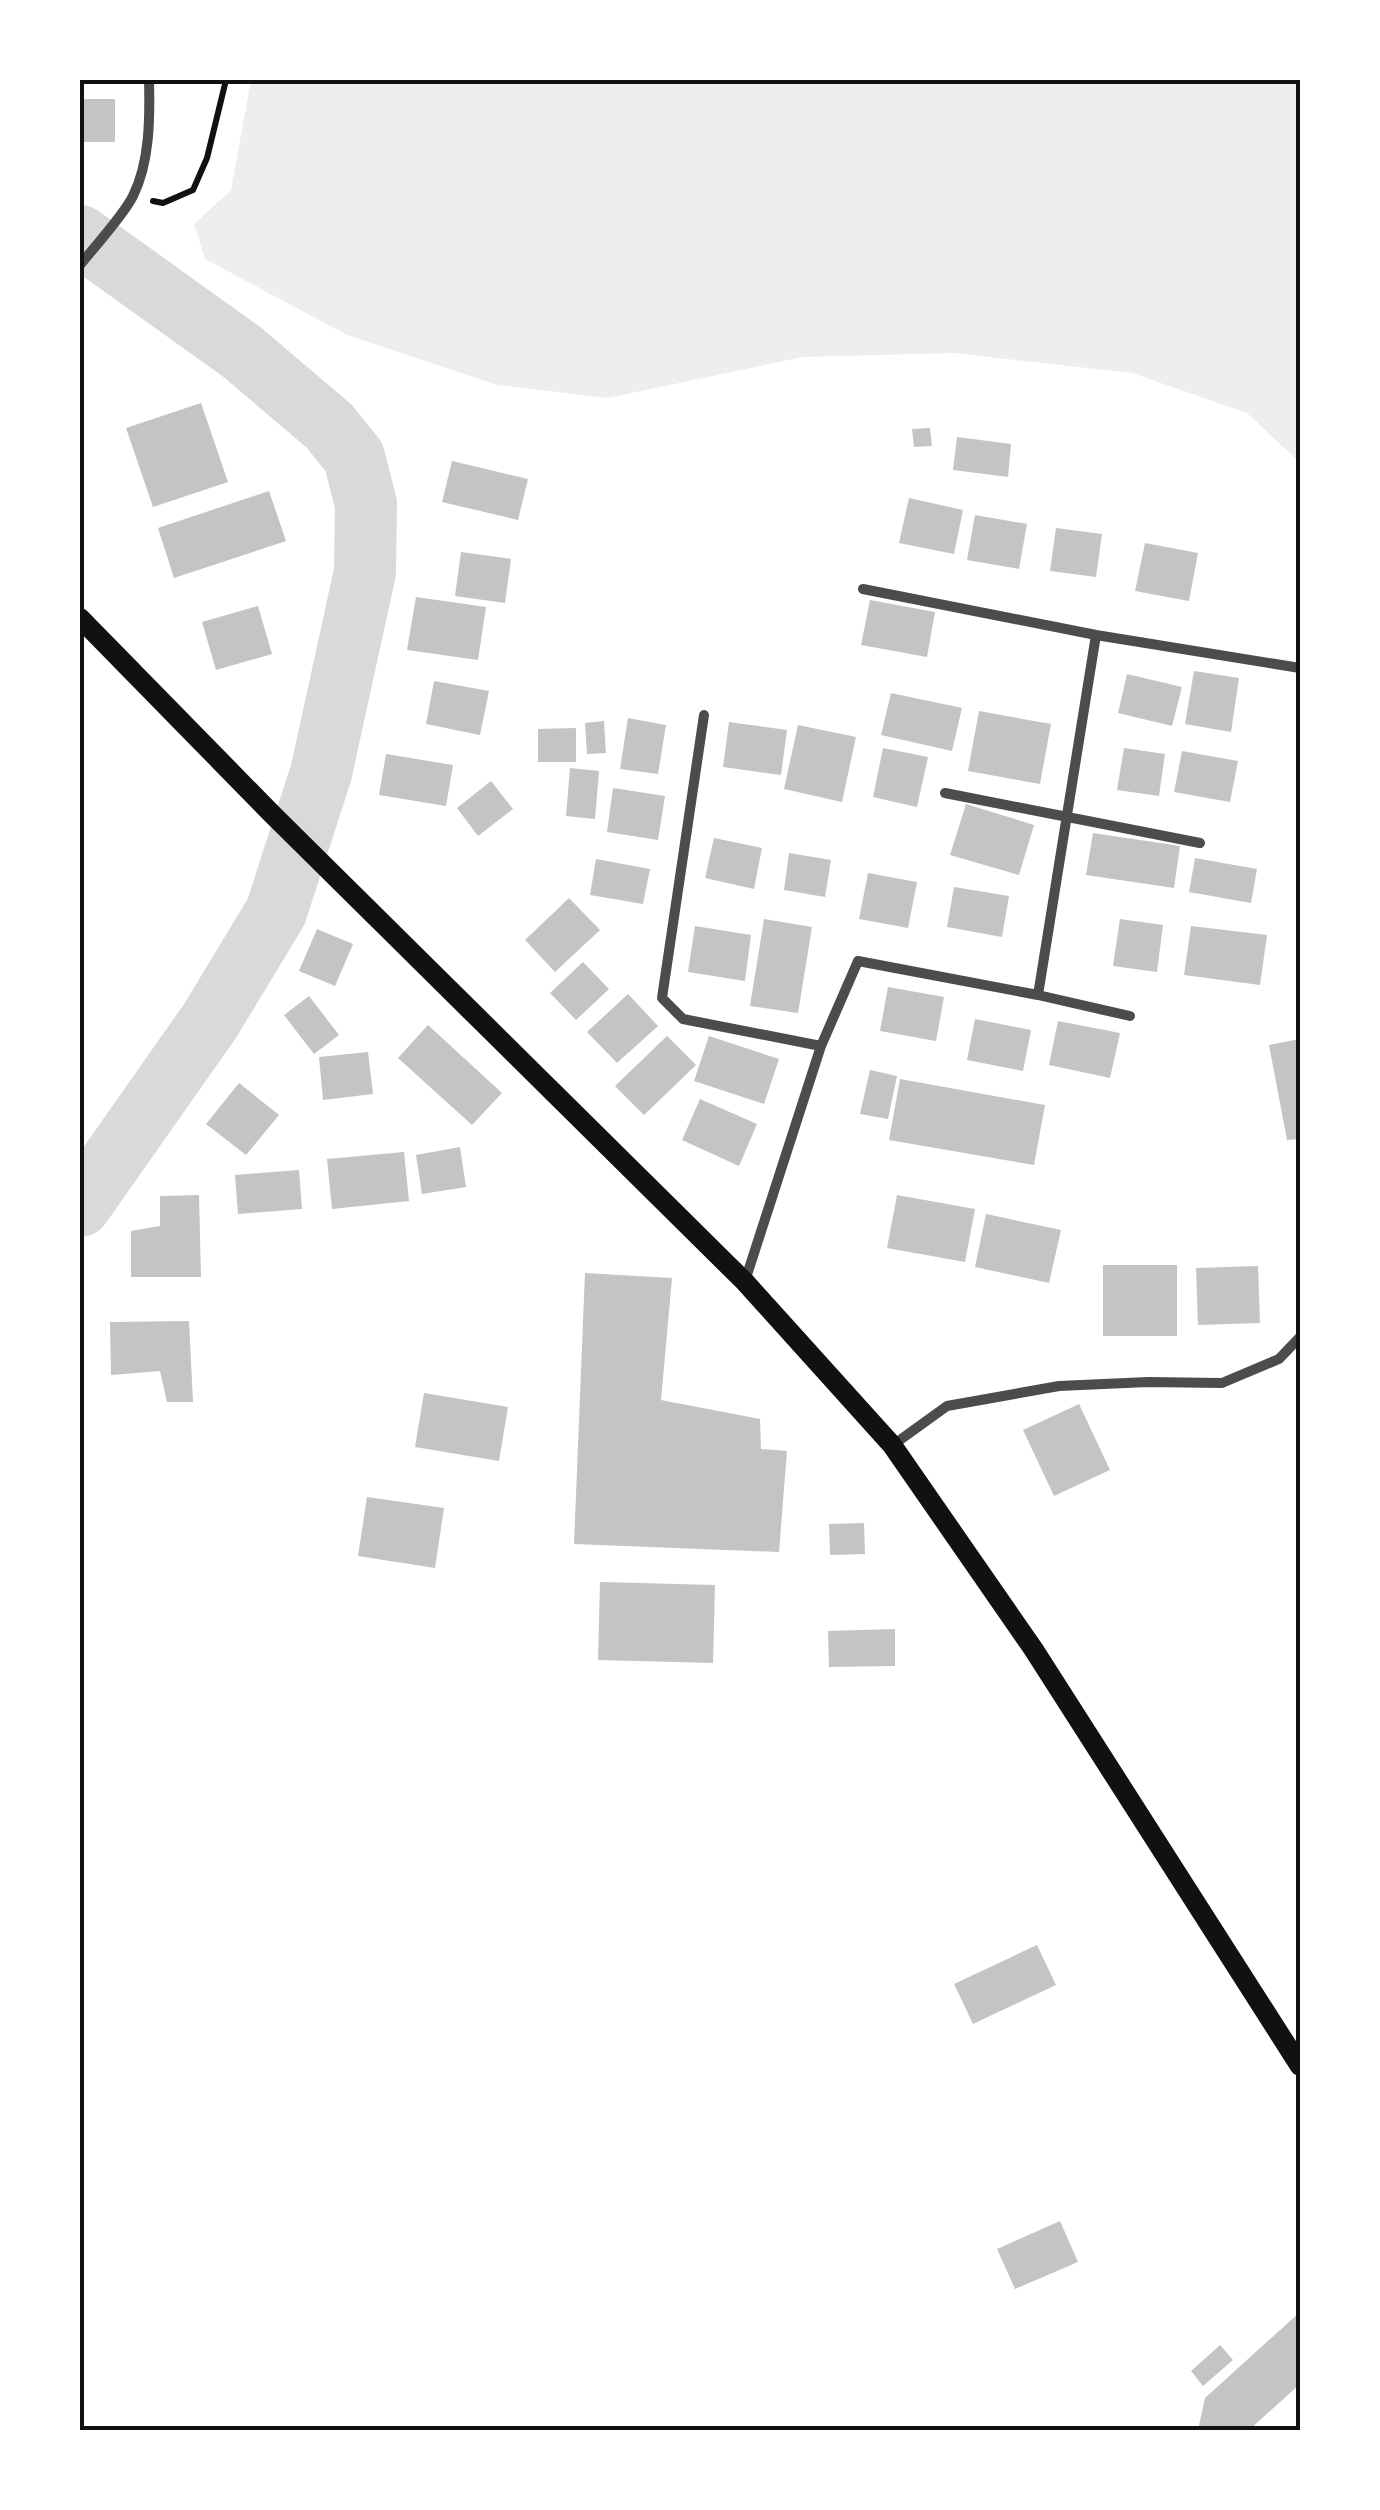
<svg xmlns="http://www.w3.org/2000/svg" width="1380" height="2510" viewBox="0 0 1380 2510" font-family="'Noto Serif',serif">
  <rect width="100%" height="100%" fill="#fff"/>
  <path fill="#eee" d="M 251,80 L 1300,80 L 1300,463 L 1247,413 L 1132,373 L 954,353 L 803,357 L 608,398 L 497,385 L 347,335 L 205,259 L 194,224 L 231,190 Z"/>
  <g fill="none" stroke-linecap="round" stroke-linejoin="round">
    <path stroke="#d9d9d9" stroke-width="62" d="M 80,236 L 242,352 L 329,426 L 354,457 L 366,504 L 365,572 L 321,773 L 276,912 L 210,1021 L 80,1206"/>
  </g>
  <path fill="#c4c4c4" d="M 80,99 L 115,99 L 115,142 L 80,142 Z
    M 201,403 L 228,482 L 153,507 L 126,428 Z
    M 930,428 L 932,446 L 914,447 L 912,429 Z
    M 957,437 L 1011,444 L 1008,477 L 953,470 Z
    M 452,461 L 528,479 L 518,520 L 442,502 Z
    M 269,491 L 286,541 L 174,578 L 158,528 Z
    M 909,498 L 963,510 L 954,554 L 899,543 Z
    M 975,515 L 1027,524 L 1019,569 L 967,560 Z
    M 1056,528 L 1102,534 L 1096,577 L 1050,571 Z
    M 1145,543 L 1198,553 L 1189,601 L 1135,591 Z
    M 461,552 L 511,559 L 505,603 L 455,596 Z
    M 416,597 L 486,607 L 478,660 L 407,650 Z
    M 870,600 L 935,612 L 927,657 L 861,645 Z
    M 258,606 L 272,654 L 216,670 L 202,622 Z
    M 1194,671 L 1239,678 L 1231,732 L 1185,724 Z
    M 1127,674 L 1182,687 L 1172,726 L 1118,713 Z
    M 434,681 L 489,691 L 480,735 L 426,724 Z
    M 891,693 L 962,708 L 952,751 L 881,735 Z
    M 979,711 L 1051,724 L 1040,784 L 968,771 Z
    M 628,718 L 666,725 L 658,774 L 620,769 Z
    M 604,721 L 606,753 L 587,754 L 585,723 Z
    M 729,722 L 787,730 L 781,775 L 723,767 Z
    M 798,725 L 856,737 L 842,802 L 784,789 Z
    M 576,728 L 576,762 L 538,762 L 538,729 Z
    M 883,748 L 928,757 L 917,807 L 873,797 Z
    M 1124,748 L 1165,754 L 1159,796 L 1117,790 Z
    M 1182,751 L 1238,761 L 1230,802 L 1174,792 Z
    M 386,754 L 453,765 L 446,806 L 379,795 Z
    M 570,768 L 599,771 L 595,819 L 566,816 Z
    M 491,781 L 513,809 L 478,836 L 457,808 Z
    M 613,788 L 665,796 L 658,840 L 607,832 Z
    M 966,804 L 1034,825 L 1019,875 L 950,855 Z
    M 1093,833 L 1180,846 L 1174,888 L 1086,875 Z
    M 714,838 L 762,848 L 754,889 L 705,878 Z
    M 789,853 L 831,860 L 825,897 L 784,890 Z
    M 1195,858 L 1257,869 L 1251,903 L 1189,892 Z
    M 596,859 L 650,869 L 643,904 L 590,895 Z
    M 868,873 L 917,882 L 908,928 L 859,919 Z
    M 954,887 L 1009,896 L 1002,937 L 947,927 Z
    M 569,898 L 600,930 L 555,972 L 525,940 Z
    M 764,919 L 812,927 L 798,1013 L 750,1006 Z
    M 1120,919 L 1163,925 L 1157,972 L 1113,966 Z
    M 695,926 L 751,935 L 745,981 L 688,972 Z
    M 1191,926 L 1267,935 L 1260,985 L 1184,975 Z
    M 317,929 L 353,944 L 335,986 L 299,971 Z
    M 583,962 L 609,989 L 576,1020 L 550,993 Z
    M 888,987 L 944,997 L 936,1041 L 880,1031 Z
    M 628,994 L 658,1026 L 617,1063 L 587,1032 Z
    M 309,996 L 339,1035 L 314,1054 L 284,1015 Z
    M 975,1019 L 1031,1030 L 1023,1071 L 967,1060 Z
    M 1058,1021 L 1120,1033 L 1110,1078 L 1049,1065 Z
    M 428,1025 L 502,1093 L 472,1125 L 398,1058 Z
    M 667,1036 L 696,1065 L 644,1115 L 615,1086 Z
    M 709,1036 L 779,1059 L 764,1104 L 694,1081 Z
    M 1300,1039 L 1300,1139 L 1287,1140 L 1269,1045 Z
    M 368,1052 L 373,1094 L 323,1100 L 319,1057 Z
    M 870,1070 L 897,1076 L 888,1119 L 860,1114 Z
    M 900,1079 L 1045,1105 L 1034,1165 L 889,1140 Z
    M 239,1083 L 279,1115 L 246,1155 L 206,1124 Z
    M 700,1099 L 757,1124 L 739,1166 L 682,1140 Z
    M 460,1147 L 466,1187 L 422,1194 L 416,1155 Z
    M 404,1152 L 409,1201 L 332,1209 L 327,1159 Z
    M 299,1170 L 302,1209 L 238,1214 L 235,1175 Z
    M 199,1195 L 201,1277 L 131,1277 L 131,1231 L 160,1226 L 160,1196 Z
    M 897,1195 L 975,1209 L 965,1262 L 887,1248 Z
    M 986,1214 L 1061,1230 L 1049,1283 L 975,1267 Z
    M 1103,1265 L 1177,1265 L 1177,1336 L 1103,1336 Z
    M 1258,1266 L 1260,1323 L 1198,1325 L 1196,1268 Z
    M 585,1273 L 672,1278 L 661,1400 L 760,1419 L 761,1449 L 787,1451 L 779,1552 L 574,1544 Z
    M 189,1321 L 193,1402 L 167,1402 L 160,1371 L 111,1375 L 110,1322 Z
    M 424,1393 L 508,1407 L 499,1461 L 415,1447 Z
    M 1079,1404 L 1110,1470 L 1054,1496 L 1023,1430 Z
    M 367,1497 L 444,1508 L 435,1568 L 358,1556 Z
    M 864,1523 L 865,1554 L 830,1555 L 829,1524 Z
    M 600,1582 L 715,1585 L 713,1663 L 598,1660 Z
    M 895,1629 L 895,1666 L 829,1667 L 828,1631 Z
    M 1037,1945 L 1056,1985 L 973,2024 L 954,1984 Z
    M 1060,2221 L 1078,2262 L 1015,2289 L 997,2249 Z
    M 1300,2312 L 1300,2384 L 1249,2430 L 1198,2430 L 1205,2398 Z
    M 1220,2345 L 1233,2360 L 1203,2386 L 1191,2371 Z"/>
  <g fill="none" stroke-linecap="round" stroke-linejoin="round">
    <path stroke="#111" stroke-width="6" d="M 153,201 L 163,203 L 193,190 L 207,158 L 226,80"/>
    <path stroke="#4c4c4c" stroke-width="10" d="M 80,265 C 95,246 123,216 133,196 C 150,162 150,117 149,80
      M 863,589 L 1096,635
      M 704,715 L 662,998 L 683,1019 L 821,1046
      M 945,793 L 1200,843
      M 1038,995 L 1130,1016
      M 745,1281 L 821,1046 L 858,961 L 1038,995 L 1096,635 L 1300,668
      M 893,1445 L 947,1406 L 1059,1386 L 1148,1382 L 1222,1383 L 1279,1359 L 1300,1337"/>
    <path stroke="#111" stroke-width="20" d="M 80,618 L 272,814 L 745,1282 L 892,1445 L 1034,1650 L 1300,2066"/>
  </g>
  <rect width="1380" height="2510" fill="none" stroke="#ffffff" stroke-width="165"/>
  <rect x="82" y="82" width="1216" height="2346" fill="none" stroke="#111" stroke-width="4"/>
</svg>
